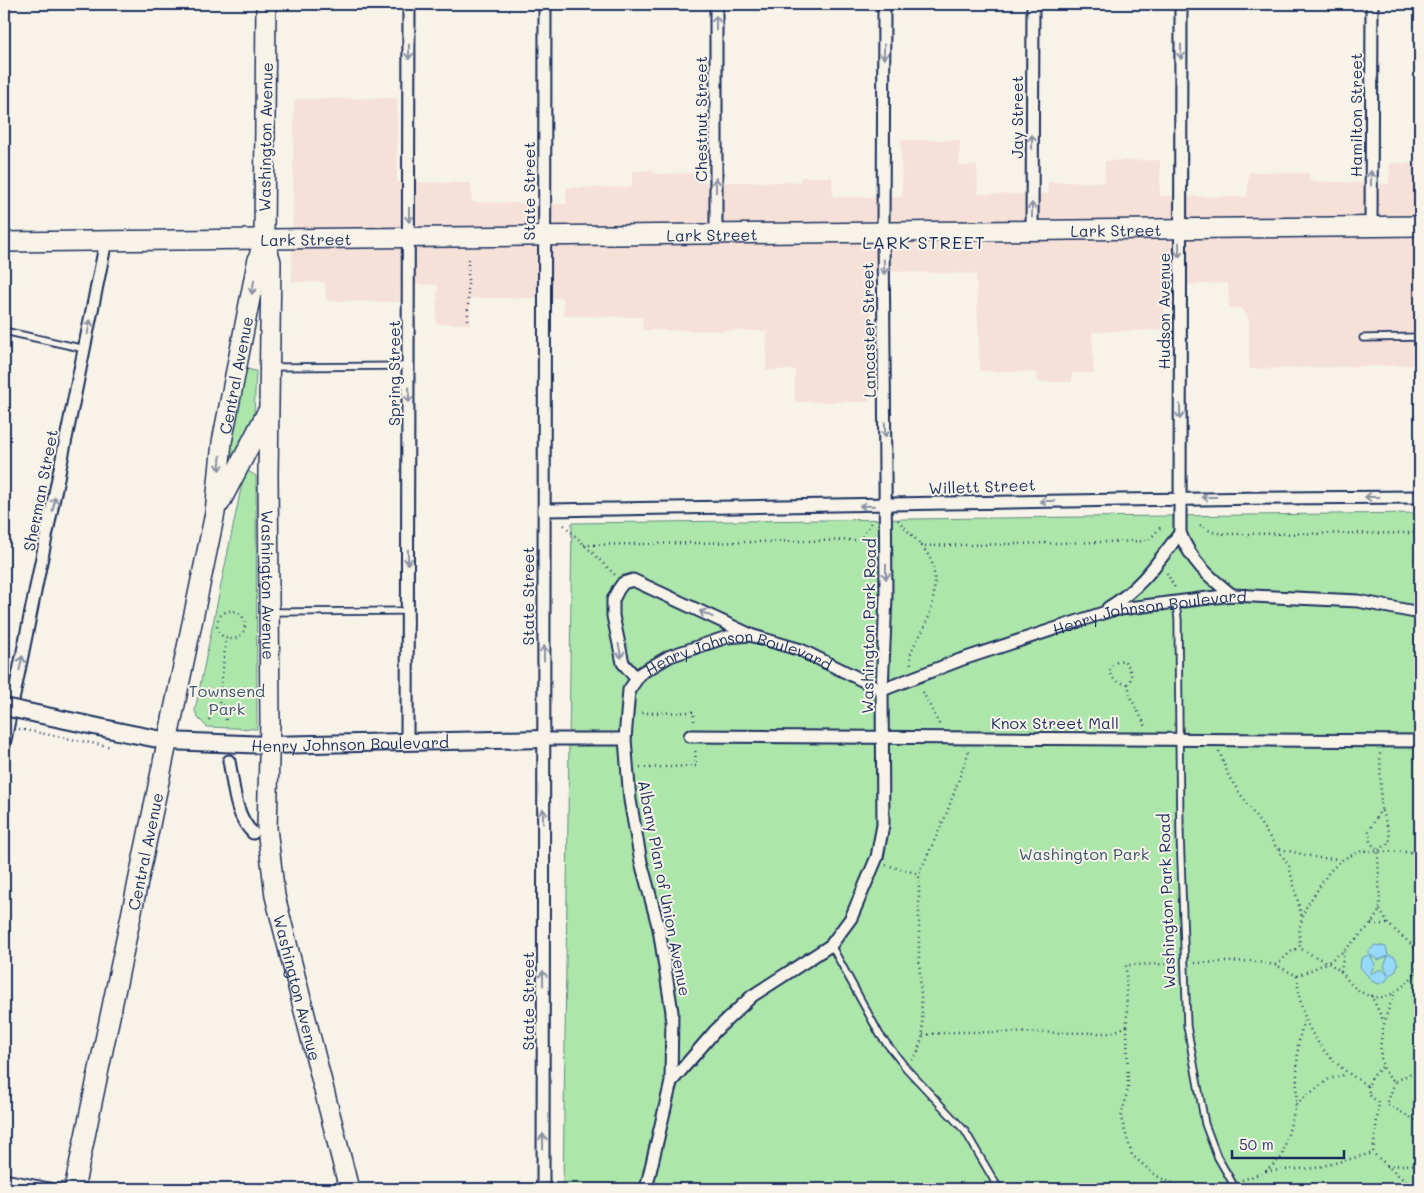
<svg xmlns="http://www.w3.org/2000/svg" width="1424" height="1193" viewBox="0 0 1424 1193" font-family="Mali,sans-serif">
  <rect width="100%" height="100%" fill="#f7f3e8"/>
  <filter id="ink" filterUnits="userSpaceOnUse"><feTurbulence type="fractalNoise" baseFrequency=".02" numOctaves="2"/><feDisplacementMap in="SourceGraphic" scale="10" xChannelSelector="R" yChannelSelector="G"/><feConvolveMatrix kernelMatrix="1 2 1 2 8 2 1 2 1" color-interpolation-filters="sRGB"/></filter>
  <g filter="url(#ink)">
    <path fill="#f6e1d8" d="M 397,98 L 397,182 L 471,183 L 472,202 L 566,204 L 566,188 L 632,187 L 632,171 L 653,170 L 653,174 L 699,173 L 699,182 L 800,182 L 801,177 L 832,177 L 833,197 L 902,197 L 901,140 L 960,140 L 959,166 L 977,165 L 978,194 L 1048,194 L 1048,182 L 1105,182 L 1105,161 L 1160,160 L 1160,196 L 1247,197 L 1249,172 L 1309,173 L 1309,181 L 1389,184 L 1390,163 L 1420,163 L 1420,365 L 1249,369 L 1249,320 L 1242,308 L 1229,308 L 1228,283 L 1163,286 L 1165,330 L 1092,332 L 1094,373 L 1072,373 L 1072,382 L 1038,382 L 1037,372 L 980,371 L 976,274 L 872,271 L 869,402 L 795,402 L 795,370 L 766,370 L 767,331 L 643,330 L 642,317 L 564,316 L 563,298 L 470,298 L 470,324 L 436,324 L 438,285 L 400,283 L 399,302 L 326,301 L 325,282 L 292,282 L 294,99 Z"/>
    <path fill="#ace6aa" stroke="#648a84" d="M 246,369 L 256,371 L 254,415 L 234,458 L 228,457 Z
      M 248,471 L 256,476 L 256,481 L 257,729 L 207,727 L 197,717 L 195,710 L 244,474 Z
      M 1420,513 L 1420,1189 L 563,1189 L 572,523 Z"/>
    <path fill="#96d9f8" stroke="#6595ba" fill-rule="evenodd" d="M 1375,945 L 1386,947 L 1388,955 L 1395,957 L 1398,964 L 1395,972 L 1389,975 L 1386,981 L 1378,984 L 1373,982 L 1360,967 L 1361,959 L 1369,954 L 1369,951 ZM 1370,955 L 1378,960 L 1388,956 L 1384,966 L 1388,974 L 1381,969 L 1370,974 L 1375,964 Z"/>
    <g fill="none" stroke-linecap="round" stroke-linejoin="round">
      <g stroke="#1b2f5e" stroke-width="9">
        <path id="lane" d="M 4,331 L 85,349
          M 1363,338 L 1420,337
          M 272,367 L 409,366
          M 1176,604 L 1178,619 L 1180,834 L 1187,1026 L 1205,1124 L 1217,1156 L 1236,1189
          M 272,612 L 408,611
          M 831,945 L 880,1035 L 906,1068 L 965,1131 L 999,1189
          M 4,1177 L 63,1189"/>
      </g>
      <g stroke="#1b2f5e" stroke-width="15">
        <g id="street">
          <path d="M 1181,4 L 1180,533 C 1191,561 1209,577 1232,595"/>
          <path d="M 1371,226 L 1372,4"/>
          <path d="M 1032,230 L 1033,4"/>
          <path d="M 716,234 L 716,4"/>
          <path d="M 544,510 C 836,506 1128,498 1420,497"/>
          <path d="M 1108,608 C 1141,588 1157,563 1180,533"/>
          <path d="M 636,678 L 623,663 L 613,616 L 613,600 L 618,590 L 623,583 L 633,580 L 749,634"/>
          <path d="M 690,736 L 1420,741"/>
          <path d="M 543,739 L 625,739"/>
          <path d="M 407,742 L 409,4"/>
          <path d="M 4,745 L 106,241"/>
          <path d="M 229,761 C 234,785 234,815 253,833"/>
          <path d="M 671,1082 L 715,1031 L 752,996 L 831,945 L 851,918 L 877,857 L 883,825 L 882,690 L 886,597 L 883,232 L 884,4"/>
          <path d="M 543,1189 L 545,4"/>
          <path id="s1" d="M 646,1189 L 671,1082 L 672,1012 L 659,929 L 641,862 L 630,800 L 625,739 L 629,690 L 641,673 L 670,656 L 727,637 L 750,635 L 801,650 L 882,690 L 960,660 L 1112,610 L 1232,595 L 1358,601 L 1420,613"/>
        </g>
      </g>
      <g stroke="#1b2f5e" stroke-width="20">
        <g id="secondary">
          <path id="s2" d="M 127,733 L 168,741 L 269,745 L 543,739"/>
        </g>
      </g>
      <g stroke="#1b2f5e" stroke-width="22">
        <g id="primary">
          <path id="s3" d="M 266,4 L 264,239 L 271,262 L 268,475 L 270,723 L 267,828 L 275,896 L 349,1189"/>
          <path id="s4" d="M 4,242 L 1420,226"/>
          <path d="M 220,503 L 266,414"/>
          <path id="s5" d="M 74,1189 L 215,513 L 222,442 L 257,263 L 264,239"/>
        </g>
      </g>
      <path stroke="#1b2f5e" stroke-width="2.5" stroke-dasharray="1 4" stroke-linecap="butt" d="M 288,6 L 341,6
        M 468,320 L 468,258
        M 898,520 C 907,531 921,543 929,556 C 940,576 933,613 922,632 C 916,642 908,652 911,664
        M 564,525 L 615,575
        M 1200,525 L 1212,532 L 1225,534 L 1420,533
        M 584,545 L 860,540 L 872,521
        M 920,546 L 1148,541 L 1160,528 L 1163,527
        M 1167,573 L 1176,590
        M217 625a14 14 0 1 1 28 0a14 14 0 1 1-28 0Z
        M 1128,684 C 1108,683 1102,664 1124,660 L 1129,667 L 1132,678 L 1128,684 L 1131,698 L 1146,727
        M 923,692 L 940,726
        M 642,713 L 694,712 L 694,723
        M 209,720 L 214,708 L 219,704
        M 226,720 L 223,706 L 219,704 L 226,639
        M 19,729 L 112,747
        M 1219,751 L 1229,777 L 1289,866 L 1302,918
        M 640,768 L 696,766 L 695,748
        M 1280,849 L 1319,858 L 1343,859
        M 1379,850 L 1390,842 L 1389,831 L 1381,809
        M 1412,852 L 1420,851
        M 1420,856 L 1411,852 L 1361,851 L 1343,859 L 1329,872 L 1305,909 L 1299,929 L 1300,948 C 1313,957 1328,961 1340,971 C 1345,975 1348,982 1353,986 C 1382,1011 1400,990 1420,969
        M 886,865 L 919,874
        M 1380,910 L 1388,924 L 1420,952
        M 1371,924 L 1388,924
        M 1195,963 L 1251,961 L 1276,965 L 1297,976 L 1327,963 L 1344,951 L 1371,924 L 1380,910 L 1378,851 L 1370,842 L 1369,831 L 1381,809 L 1380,752
        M 1276,965 L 1293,950 L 1300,948
        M 1341,972 L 1344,951
        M 1415,974 L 1418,961 L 1415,947
        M 1297,976 C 1301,1030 1322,1058 1368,1086 L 1372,1077 L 1384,1065
        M 1371,995 L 1383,1020
        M 1394,995 C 1384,1018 1369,1065 1395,1082 L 1420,1068
        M 1127,1026 L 1128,1088 L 1121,1118 L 1132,1155 L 1155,1175 L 1174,1184 L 1195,1189
        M 923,1035 L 956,1032 L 1111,1033 L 1127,1026 L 1126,965 L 1174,964
        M 912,1060 L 917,1054 L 923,1035 L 919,956 L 919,874 L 946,815 L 969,751
        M 1395,1082 L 1387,1104 L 1420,1123
        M 1368,1086 L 1369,1095 L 1379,1103 L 1373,1153 L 1414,1189
        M 1296,1104 L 1329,1079 L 1347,1074
        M 1387,1166 L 1420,1164
        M 1266,1171 L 1315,1168 L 1373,1153
        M 1242,1180 L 1265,1172 L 1282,1157 L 1296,1104 L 1298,1045 L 1304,1018"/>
      <use href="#lane" stroke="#f7f3e8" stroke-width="5.5"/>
      <use href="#street" stroke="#f7f3e8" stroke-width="11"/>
      <use href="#secondary" stroke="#f7f3e8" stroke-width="16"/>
      <use href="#primary" stroke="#f7f3e8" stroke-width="19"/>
      <g stroke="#1b2f5e" stroke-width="20" stroke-linecap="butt">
        <path id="secondary-bridge" d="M 4,707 L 127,733"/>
      </g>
      <use href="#secondary-bridge" stroke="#f7f3e8" stroke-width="16"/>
    </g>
    <defs><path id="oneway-shaft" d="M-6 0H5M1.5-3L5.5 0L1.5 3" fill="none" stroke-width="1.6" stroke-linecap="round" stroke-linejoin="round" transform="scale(1.25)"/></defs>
    <g stroke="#8991a3">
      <use href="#oneway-shaft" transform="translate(716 23) rotate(-90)"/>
      <use href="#oneway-shaft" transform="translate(409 52) rotate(90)"/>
      <use href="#oneway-shaft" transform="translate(884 52) rotate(90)"/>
      <use href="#oneway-shaft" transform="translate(1181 52) rotate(90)"/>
      <use href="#oneway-shaft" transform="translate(1032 142) rotate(-90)"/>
      <use href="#oneway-shaft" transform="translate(1371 178) rotate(-90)"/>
      <use href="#oneway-shaft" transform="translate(716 185) rotate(-90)"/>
      <use href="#oneway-shaft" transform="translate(1032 210) rotate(-90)"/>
      <use href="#oneway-shaft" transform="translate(409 215) rotate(90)"/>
      <use href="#oneway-shaft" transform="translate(1179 250) rotate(90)"/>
      <use href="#oneway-shaft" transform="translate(884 267) rotate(89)"/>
      <use href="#oneway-shaft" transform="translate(253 287) rotate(100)"/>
      <use href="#oneway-shaft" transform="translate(89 327) rotate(-79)"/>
      <use href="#oneway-shaft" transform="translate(409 395) rotate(90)"/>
      <use href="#oneway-shaft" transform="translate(1180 412) rotate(90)"/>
      <use href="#oneway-shaft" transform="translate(885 430) rotate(89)"/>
      <use href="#oneway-shaft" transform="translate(220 463) rotate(95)"/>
      <use href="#oneway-shaft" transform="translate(1209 497) rotate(180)"/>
      <use href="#oneway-shaft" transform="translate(1372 497) rotate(180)"/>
      <use href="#oneway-shaft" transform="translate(1047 501) rotate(178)"/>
      <use href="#oneway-shaft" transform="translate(54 504) rotate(-79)"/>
      <use href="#oneway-shaft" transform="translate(867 506) rotate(179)"/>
      <use href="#oneway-shaft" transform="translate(408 557) rotate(90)"/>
      <use href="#oneway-shaft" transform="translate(886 572) rotate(90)"/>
      <use href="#oneway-shaft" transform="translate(706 614) rotate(-155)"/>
      <use href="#oneway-shaft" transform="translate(620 651) rotate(78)"/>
      <use href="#oneway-shaft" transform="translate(544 653) rotate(-90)"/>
      <use href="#oneway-shaft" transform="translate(21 663) rotate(-78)"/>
      <use href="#oneway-shaft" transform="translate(543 816) rotate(-90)"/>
      <use href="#oneway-shaft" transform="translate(543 978) rotate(-90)"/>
      <use href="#oneway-shaft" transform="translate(543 1141) rotate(-90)"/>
    </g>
  </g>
  <g text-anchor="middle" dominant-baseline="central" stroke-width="4" stroke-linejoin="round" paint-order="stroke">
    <g font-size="16" fill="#1b2f5e" stroke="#f7f3e8">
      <text transform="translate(1355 115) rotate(-90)">Hamilton Street</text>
      <text transform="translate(1016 117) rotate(-90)">Jay Street</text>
      <text transform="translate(700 119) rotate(-90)">Chestnut Street</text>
      <text transform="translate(265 137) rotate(-89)">Washington Avenue</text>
      <text transform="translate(528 191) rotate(-90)">State Street</text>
      <text stroke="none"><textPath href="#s4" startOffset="1112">Lark Street</textPath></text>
      <text stroke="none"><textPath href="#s4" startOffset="708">Lark Street</textPath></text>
      <text stroke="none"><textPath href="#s4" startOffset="302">Lark Street</textPath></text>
      <text transform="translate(1163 311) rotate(-90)">Hudson Avenue</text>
      <text transform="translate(868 330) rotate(-91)">Lancaster Street</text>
      <text transform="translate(393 373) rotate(-90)">Spring Street</text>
      <text stroke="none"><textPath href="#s5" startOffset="830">Central Avenue</textPath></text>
      <text transform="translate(982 486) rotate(-2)">Willett Street</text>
      <text transform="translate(40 490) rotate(-79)">Sherman Street</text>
      <text stroke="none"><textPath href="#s3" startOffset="582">Washington Avenue</textPath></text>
      <text transform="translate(527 596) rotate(-90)">State Street</text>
      <text stroke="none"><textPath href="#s1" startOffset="1068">Henry Johnson Boulevard</textPath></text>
      <text transform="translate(868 626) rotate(-89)">Washington Park Road</text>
      <text stroke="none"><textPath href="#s1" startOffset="632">Henry Johnson Boulevard</textPath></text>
      <text x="1055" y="722">Knox Street Mall</text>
      <text stroke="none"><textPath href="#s2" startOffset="224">Henry Johnson Boulevard</textPath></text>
      <text stroke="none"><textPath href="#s5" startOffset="345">Central Avenue</textPath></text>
      <text transform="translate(665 888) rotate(79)">Albany Plan of Union Avenue</text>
      <text transform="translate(1166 901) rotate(-92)">Washington Park Road</text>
      <text stroke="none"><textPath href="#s3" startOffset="988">Washington Avenue</textPath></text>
      <text transform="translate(527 1001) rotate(-90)">State Street</text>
    </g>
    <g font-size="16" fill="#38546d" stroke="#f7f3e8">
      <text x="227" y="690">Townsend<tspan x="227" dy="18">Park</tspan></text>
      <text x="1084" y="853">Washington Park</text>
    </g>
    <g font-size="18" letter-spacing="1" fill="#1b2f5e" stroke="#f7f3e8">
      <text x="924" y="242">LARK STREET</text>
    </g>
  </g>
  <rect width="1424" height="1193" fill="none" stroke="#f7f3e8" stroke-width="20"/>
  <rect x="10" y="10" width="1404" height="1173" fill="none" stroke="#1b2f5e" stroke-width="2" filter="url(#ink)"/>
  <path d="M1232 1150v8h112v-8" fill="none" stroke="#1b2f5e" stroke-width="2.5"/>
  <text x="1239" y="1150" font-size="15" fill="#1b2f5e" stroke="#f7f3e8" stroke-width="4" paint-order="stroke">50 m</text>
</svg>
